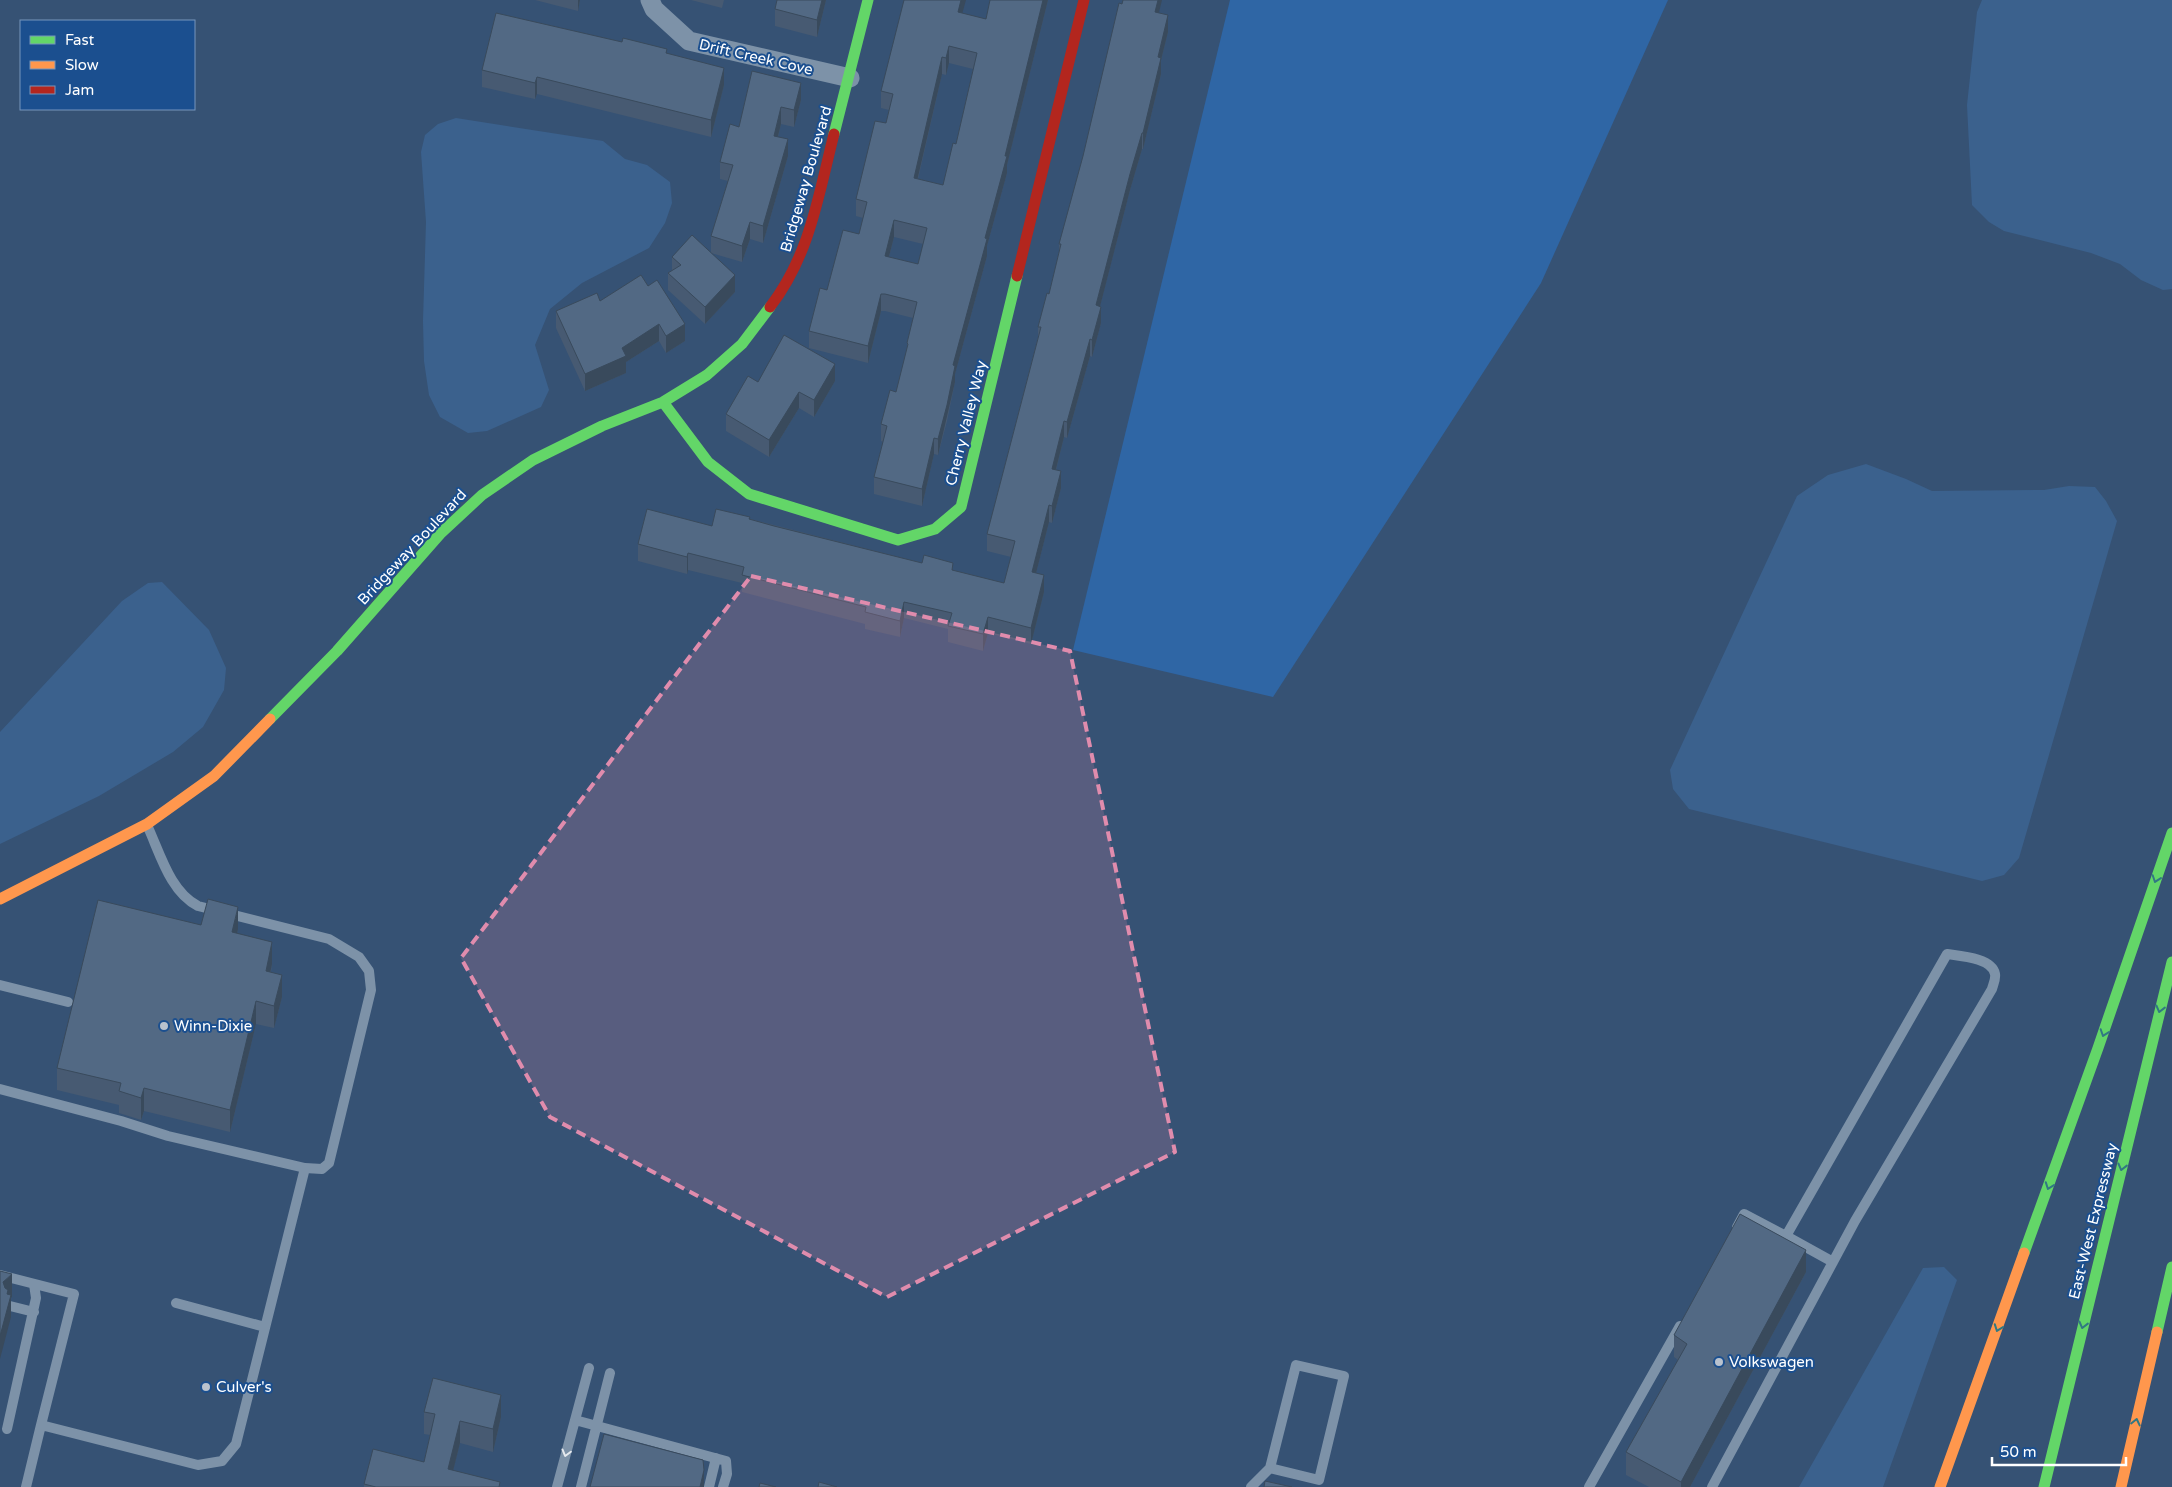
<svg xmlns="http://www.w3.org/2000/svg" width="2172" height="1487" viewBox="0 0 2172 1487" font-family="'Varela Round',sans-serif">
  <rect width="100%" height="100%" fill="#365274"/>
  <path fill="#2f66a5" d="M 1230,0 L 1668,0 L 1541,283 L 1273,697 L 1073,650 Z"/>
  <path fill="#3b618d" d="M 1982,0 L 2172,0 L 2172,289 L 2163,290 L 2141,280 L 2120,264 L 2091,253 L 2004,231 L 1989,222 L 1972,205 L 1967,105 L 1977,12 Z
    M 456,118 L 603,141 L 625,159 L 647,165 L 670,182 L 672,203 L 665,223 L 649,248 L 582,283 L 550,309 L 535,345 L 549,390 L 541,407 L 487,431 L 468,433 L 440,417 L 429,395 L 424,361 L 423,321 L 426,222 L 421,152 L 425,135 L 438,124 Z
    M 1866,464 L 1906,479 L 1932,491 L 2044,490 L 2069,486 L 2095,487 L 2106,501 L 2117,521 L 2019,858 L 2004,875 L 1982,881 L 1689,809 L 1673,789 L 1670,770 L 1797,496 L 1828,475 Z
    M 162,582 L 209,630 L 226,668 L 224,690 L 203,727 L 173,752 L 99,796 L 0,844 L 0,732 L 122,601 L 148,583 Z
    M 1944,1267 L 1957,1280 L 1883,1487 L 1799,1487 L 1923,1268 Z"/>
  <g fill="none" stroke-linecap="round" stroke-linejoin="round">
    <path stroke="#7d92a8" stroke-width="10" d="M 147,825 C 160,853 170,892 198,906 L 329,939 L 359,957 L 369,971 L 371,990 L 329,1163 L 322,1169 L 305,1168
      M 0,985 L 68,1002
      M 0,1089 L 121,1121 L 168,1136 L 305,1168 L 236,1444 L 222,1461 L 198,1465 L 41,1425 L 26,1487
      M 1786,1236 L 1833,1262
      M 0,1275 L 74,1294 L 41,1425
      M 176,1303 L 265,1327
      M 10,1306 L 34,1312
      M 575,1420 L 726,1461 L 727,1474 L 723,1487
      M 7,1429 L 36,1298 L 34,1284
      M 557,1487 L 589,1368
      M 581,1487 L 610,1373
      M 709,1487 L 716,1458
      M 1251,1487 L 1270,1468 L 1296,1365 L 1344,1376 L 1319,1480 L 1270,1468
      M 1589,1487 L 1680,1326
      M 1712,1487 L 1855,1221 L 1992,989 C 1993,985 1996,979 1995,974 C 1992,958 1960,956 1947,954 L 1786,1236 L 1744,1214 L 1737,1227"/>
    <path stroke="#7d92a8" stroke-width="19" d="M 650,0 L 654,9 L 689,41 L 850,78"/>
    <path stroke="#63d668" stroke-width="11" d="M 834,134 L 868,0
      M 663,402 L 708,462 L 749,494 L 898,540 L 935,529 L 961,507 L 1017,276
      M 270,719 L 337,651 L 440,534 L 482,495 L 533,460 L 602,426 L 663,402 L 707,375 L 742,344 L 770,307
      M 2024,1253 L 2098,1048 L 2172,833
      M 2157,1332 L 2172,1267
      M 2044,1487 L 2172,962"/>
    <path stroke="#ff974d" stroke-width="11" d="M 0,899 L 147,824 L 214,776 L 270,719
      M 1940,1487 L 2024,1253
      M 2121,1487 L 2157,1332"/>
    <path stroke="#b3261e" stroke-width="11" d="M 1017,276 L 1084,0
      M 770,307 C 810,255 818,197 834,134"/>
  </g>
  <path fill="#475a72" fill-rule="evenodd" d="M 535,0 L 580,0 L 578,11 Z
    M 691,0 L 724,0 L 722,8 Z
    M 826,0 L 817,37 L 775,26 L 775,9 Z
    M 990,0 L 1048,0 L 1007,165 L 1007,173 L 987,246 L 987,256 L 955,374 L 955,382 L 947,421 L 938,455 L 934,454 L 922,506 L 874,494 L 874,477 L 883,442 L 881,441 L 881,424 L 896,392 L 907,350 L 907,343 L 913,318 L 885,311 L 881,311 L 868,363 L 809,348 L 809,331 L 827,290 L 859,234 L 863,218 L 856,216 L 856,199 L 886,123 L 889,110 L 881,108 L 881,91 L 962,13 L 986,19 ZM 949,63 L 973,69 L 956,144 L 943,185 L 918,179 L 942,74 L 946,75 ZM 894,237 L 923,244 L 918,264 L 889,257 Z
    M 1159,13 L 1168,32 L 1161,60 L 1161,74 L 1143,149 L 1142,149 L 1130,190 L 1100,306 L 1101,323 L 1092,357 L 1090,356 L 1067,438 L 1064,437 L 1056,470 L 1061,488 L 1052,523 L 1049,522 L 1036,573 L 1044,592 L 1031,644 L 988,633 L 983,651 L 948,642 L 948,629 L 904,618 L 900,637 L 865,629 L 865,624 L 742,592 L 742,583 L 688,570 L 687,574 L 638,561 L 638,544 L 712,526 L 750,519 L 922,563 L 953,570 L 1004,583 L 1011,557 L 987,551 L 987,534 L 1038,337 L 1038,327 L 1049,294 L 1059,252 L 1059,244 Z
    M 667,54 L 724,85 L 711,137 L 537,94 L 535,99 L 482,87 L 482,70 Z
    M 752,71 L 801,100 L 794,127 L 781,124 L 778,137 L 788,156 L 763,243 L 750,239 L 742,262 L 711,253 L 735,292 L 705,324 L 668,290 L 668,273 L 672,271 L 672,257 L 711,253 L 711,236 L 728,181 L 720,179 L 720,162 L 739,127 Z
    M 641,275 L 685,341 L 666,353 L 659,341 L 626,362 L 626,373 L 585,391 L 556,328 L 556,311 L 600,301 Z
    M 835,381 L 814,417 L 799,408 L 769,457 L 726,431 L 726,414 L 758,382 Z
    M 201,925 L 238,929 L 237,933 L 272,964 L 271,972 L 282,997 L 274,1028 L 256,1024 L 230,1132 L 144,1111 L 141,1120 L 119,1113 L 119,1105 L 57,1090 L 57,1068 Z
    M 1806,1272 L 1690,1487 L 1649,1487 L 1626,1475 L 1626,1452 L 1678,1360 L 1674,1357 L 1674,1335 Z
    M 424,1412 L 501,1417 L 493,1452 L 460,1443 L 453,1470 L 500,1487 L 364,1487 L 364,1484 L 424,1462 L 430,1435 L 424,1434 Z"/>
  <path fill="#394a5c" d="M 578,0 L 580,0 L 578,11 Z
    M 822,0 L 826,0 L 817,37 L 817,20 Z
    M 961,0 L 966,0 L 958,29 L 958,12 Z
    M 1043,0 L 1048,0 L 1007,165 L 1007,173 L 987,246 L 987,256 L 955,374 L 955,382 L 938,455 L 938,439 L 953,365 Z
    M 1158,0 L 1162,0 L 1155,29 L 1155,12 Z
    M 1168,15 L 1168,32 L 1161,60 L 1161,74 L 1143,149 L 1143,133 L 1158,57 Z
    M 949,46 L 949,63 L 946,75 L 946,58 Z
    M 942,57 L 942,74 L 914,194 L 914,178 Z
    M 724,68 L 724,85 L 711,137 L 711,120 Z
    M 537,77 L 537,94 L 535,99 L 535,83 Z
    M 801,83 L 801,100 L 794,127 L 794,110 Z
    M 781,107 L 781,124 L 774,152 L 774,136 Z
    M 1142,133 L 1142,149 L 1130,190 L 1096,322 L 1096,305 L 1130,174 Z
    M 788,139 L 788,156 L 763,243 L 763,226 Z
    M 894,220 L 894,237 L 885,272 L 885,256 Z
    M 750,222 L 750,239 L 742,262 L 742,246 Z
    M 735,275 L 735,292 L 705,324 L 705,307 Z
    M 881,294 L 881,311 L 868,363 L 868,346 Z
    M 1101,307 L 1101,323 L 1092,357 L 1092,340 Z
    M 659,324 L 659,341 L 626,362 L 626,373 L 585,391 L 585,374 L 622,348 Z
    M 685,324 L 685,341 L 666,353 L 666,336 Z
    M 1090,339 L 1090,356 L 1067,438 L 1067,422 Z
    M 835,364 L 835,381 L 814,417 L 814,400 Z
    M 799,392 L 799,408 L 769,457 L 769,440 Z
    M 1064,421 L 1064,437 L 1052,485 L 1052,469 Z
    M 934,438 L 934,454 L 922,506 L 922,489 Z
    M 1061,471 L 1061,488 L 1052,523 L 1052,506 Z
    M 1049,505 L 1049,522 L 1032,589 L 1032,572 Z
    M 688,553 L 688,570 L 687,574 L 687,557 Z
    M 1044,575 L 1044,592 L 1031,644 L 1031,628 Z
    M 904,602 L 904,618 L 900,637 L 900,621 Z
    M 988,617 L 988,633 L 983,651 L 983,634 Z
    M 238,907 L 238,929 L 232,955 L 232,932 Z
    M 272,942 L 272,964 L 266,993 L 266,971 Z
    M 282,975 L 282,997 L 274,1028 L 274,1006 Z
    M 256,1001 L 256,1024 L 230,1132 L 230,1110 Z
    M 144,1088 L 144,1111 L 141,1120 L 141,1098 Z
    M 1806,1250 L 1806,1272 L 1690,1487 L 1681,1487 L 1681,1482 Z
    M 12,1274 L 12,1297 L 11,1298 L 11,1317 L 0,1359 L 0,1336 L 3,1282 Z
    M 501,1395 L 501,1417 L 493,1452 L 493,1429 Z
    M 460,1421 L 460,1443 L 449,1487 L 448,1469 Z
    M 704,1470 L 704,1487 L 700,1487 Z"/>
  <path fill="#526984" stroke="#394a5c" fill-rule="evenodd" d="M 777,0 L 822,0 L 817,20 L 775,9 Z
    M 904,0 L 961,0 L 958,12 L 986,19 L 990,0 L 1043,0 L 1005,156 L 1007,156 L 985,238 L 987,239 L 953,365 L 955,366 L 947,405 L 938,439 L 934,438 L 922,489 L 874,477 L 887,426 L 881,424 L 890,390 L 896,392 L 908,344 L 907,343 L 917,302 L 885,294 L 881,294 L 868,346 L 809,331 L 820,288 L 827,290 L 843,230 L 859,234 L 867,202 L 856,199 L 875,121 L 886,123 L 893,94 L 881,91 ZM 949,46 L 977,53 L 956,144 L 953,143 L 943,185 L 914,178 L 942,57 L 946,58 ZM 894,220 L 927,228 L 918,264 L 885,256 Z
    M 1123,0 L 1158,0 L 1155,12 L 1168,15 L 1158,57 L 1161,58 L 1143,133 L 1142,133 L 1130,174 L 1096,305 L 1101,307 L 1092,340 L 1090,339 L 1067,422 L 1064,421 L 1052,469 L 1061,471 L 1052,506 L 1049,505 L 1032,572 L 1044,575 L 1031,628 L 988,617 L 983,634 L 948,626 L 952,613 L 904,602 L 900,621 L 865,612 L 866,607 L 742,575 L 744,567 L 688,553 L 687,557 L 638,544 L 647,509 L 712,526 L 716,509 L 750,517 L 749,519 L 774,526 L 922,563 L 924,555 L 953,563 L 952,570 L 1004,583 L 1015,541 L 987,534 L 1041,327 L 1038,327 L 1047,293 L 1049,294 L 1061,244 L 1059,244 L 1083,156 L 1119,3 L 1122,4 Z
    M 496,13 L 622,42 L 623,38 L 667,49 L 666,53 L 724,68 L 711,120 L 537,77 L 535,83 L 482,70 Z
    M 752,71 L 801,83 L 794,110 L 781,107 L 774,136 L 788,139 L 763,226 L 750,222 L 742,246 L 711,236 L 733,165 L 720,162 L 730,124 L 739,127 Z
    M 692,235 L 735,275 L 705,307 L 668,273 L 681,265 L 672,257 Z
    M 641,275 L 648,286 L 657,280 L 685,324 L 666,336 L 659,324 L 622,348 L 626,356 L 585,374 L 556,311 L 597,293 L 600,301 Z
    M 784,335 L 835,364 L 814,400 L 799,392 L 769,440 L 726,414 L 748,376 L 758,382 Z
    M 208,899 L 238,907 L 232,932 L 272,942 L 266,971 L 282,975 L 274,1006 L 256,1001 L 230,1110 L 144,1088 L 141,1098 L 119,1091 L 121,1083 L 57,1068 L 98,900 L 201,925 Z
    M 1740,1214 L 1806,1250 L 1681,1482 L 1626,1452 L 1687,1344 L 1674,1335 Z
    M 0,1271 L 12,1274 L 3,1282 L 5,1288 L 8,1290 L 7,1294 L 11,1295 L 0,1336 Z
    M 433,1378 L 501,1395 L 493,1429 L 460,1421 L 448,1469 L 500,1482 L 499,1487 L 376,1487 L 364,1484 L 373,1449 L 424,1462 L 435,1414 L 424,1412 Z
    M 604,1434 L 703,1460 L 704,1470 L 700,1487 L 590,1487 Z
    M 1265,1481 L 1292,1487 L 1264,1487 Z
    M 819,1482 L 837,1487 L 818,1487 Z
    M 760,1483 L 776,1487 L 759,1487 Z"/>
  <defs><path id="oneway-chevron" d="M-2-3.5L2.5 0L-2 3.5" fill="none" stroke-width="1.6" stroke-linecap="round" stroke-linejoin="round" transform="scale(1.25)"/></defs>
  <g stroke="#317883">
    <use href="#oneway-chevron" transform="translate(2156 879) rotate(109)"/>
    <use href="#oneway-chevron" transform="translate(2160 1009) rotate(104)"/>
    <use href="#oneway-chevron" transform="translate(2104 1033) rotate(109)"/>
    <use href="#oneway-chevron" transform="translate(2122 1167) rotate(104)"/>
    <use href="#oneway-chevron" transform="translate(2049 1186) rotate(110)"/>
    <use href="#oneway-chevron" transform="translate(2083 1325) rotate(104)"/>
    <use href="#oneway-chevron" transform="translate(1998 1328) rotate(110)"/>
    <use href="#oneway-chevron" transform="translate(2136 1422) rotate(-77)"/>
  </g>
  <use stroke="#e5e9ee" href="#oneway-chevron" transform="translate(566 1453) rotate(105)"/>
  <path fill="#e08cad" fill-opacity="0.2" stroke="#e08cad" stroke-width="4" stroke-dasharray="10 6" stroke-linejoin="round" d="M 751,576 L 1070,651 L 1175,1152 L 887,1297 L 550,1117 L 461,958 Z"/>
  <g fill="#b9c2ce" stroke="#1b4f8f" stroke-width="2">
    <circle cx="164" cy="1026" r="5"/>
    <circle cx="1719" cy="1362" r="5"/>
    <circle cx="206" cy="1387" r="5"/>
  </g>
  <g text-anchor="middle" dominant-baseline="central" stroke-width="4" stroke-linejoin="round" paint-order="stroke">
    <g font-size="15" fill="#fff" stroke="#1b4f8f">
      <text transform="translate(756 57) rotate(13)">Drift Creek Cove</text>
      <text transform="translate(806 179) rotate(-74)">Bridgeway Boulevard</text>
      <text transform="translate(966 423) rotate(-76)">Cherry Valley Way</text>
      <text transform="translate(412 547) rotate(-47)">Bridgeway Boulevard</text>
      <text transform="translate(2093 1221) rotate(-76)">East-West Expressway</text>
    </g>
    <g font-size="15" fill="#fff" stroke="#1b4f8f" text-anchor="start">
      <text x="174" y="1026">Winn-Dixie</text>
      <text x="1729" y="1362">Volkswagen</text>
      <text x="216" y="1387">Culver's</text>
    </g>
  </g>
  <rect x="20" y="20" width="175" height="90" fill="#1b4f8f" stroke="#7695bc"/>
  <rect x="30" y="36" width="25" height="8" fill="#63d668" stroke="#7695bc"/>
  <text x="65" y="45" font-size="15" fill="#ffffff">Fast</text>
  <rect x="30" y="61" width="25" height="8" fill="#ff974d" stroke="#7695bc"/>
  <text x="65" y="70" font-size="15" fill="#ffffff">Slow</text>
  <rect x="30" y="86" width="25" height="8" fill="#b3261e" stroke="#7695bc"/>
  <text x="65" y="95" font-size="15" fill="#ffffff">Jam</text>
  <path d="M1992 1457v8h134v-8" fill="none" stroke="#ffffff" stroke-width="2.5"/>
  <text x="2000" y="1457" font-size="15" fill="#ffffff" stroke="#1b4f8f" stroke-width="4" paint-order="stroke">50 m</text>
</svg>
